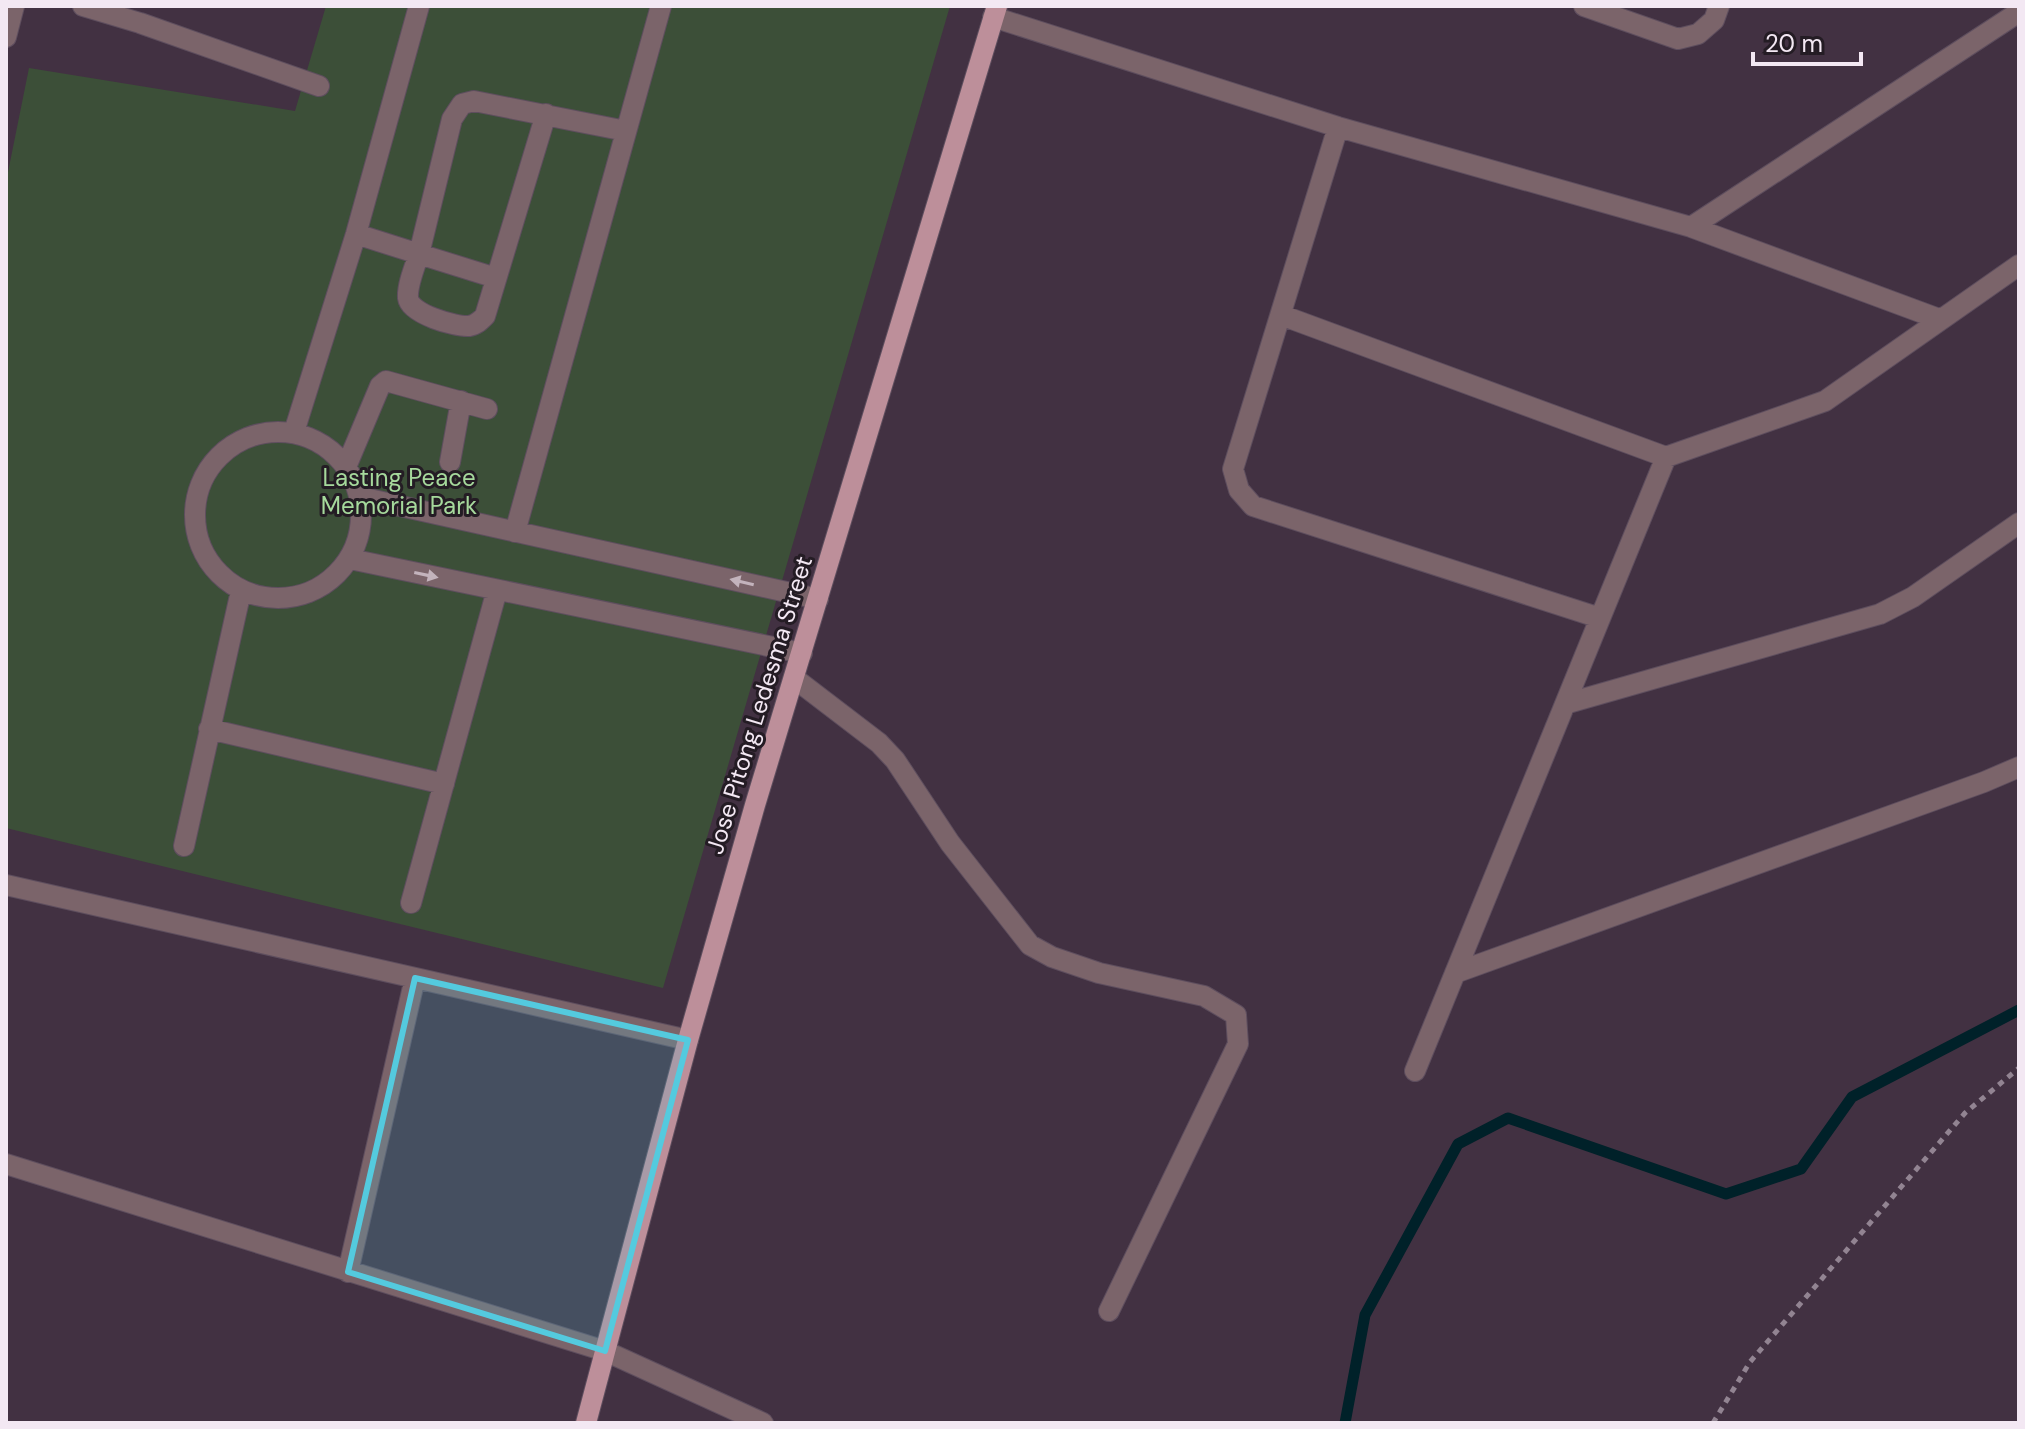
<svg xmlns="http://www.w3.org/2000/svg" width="2025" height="1429" viewBox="0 0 2025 1429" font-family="'DM Sans',sans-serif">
  <rect width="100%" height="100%" fill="#423142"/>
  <path fill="#3c4f38" d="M 326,6 L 950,6 L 663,988 L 6,828 L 6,182 L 29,68 L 295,111 Z"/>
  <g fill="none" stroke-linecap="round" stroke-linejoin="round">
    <path stroke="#002129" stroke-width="11" d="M 1345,1423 L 1365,1315 L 1458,1144 L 1508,1118 L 1726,1194 L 1801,1169 L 1852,1097 L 2019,1010"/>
    <g stroke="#5e4e5e" stroke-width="22">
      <path id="minor" d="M 83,6 L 140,23 L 319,86
        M 1584,6 L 1678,39 L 1698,34 L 1714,20 L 1719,6
        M 993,17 L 1338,127 L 1691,227 L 1939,319
        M 6,37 L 14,6
        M 1338,127 L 1233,469 L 1239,490 L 1253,506 L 1600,618
        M 1691,227 L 2019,12
        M 356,234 L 419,254 L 452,119 L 462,104 L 474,101 L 626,131
        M 496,278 L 419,254 C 415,266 407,285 408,298 C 410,314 455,327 469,326 C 476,325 480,321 485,316 L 546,114
        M 1281,315 L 1666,457 L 1825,401 L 2019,265
        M195 515a83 83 0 1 1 166 0a83 83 0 1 1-166 0Z
        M 294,432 L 356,234 L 419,6
        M 450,462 L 461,401
        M 346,467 L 380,386 L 386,381 L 487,409
        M 360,497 L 818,599
        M 515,532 L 661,6
        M 350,559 L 802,653
        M 794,678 L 879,743 L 895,760 L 950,843 L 1030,945 L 1052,957 L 1099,973 L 1204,996 L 1236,1015 L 1238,1044 L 1109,1311
        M 1565,704 L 1880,614 L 1913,597 L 2019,523
        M 209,729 L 444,784
        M 184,846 L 241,591
        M 6,885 L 688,1040
        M 411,903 L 497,590
        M 1455,973 L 1984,782 L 2019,767
        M 1415,1071 L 1666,457
        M 6,1164 L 605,1351 L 763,1423
        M 348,1272 L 415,978"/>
    </g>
    <g stroke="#5e4e5e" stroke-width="22">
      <path id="major" d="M 586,1423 L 688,1040 L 755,805 L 997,6"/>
    </g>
    <path stroke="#928492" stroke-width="5" stroke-dasharray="6 6" stroke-linecap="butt" d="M 1713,1423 L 1750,1362 L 1965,1113 L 2019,1068"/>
    <use href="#minor" stroke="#7b646a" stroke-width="20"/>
    <use href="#major" stroke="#bd8f9a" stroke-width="20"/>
  </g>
  <defs><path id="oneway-solid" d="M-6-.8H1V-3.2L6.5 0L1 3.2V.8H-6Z" transform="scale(2)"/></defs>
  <g fill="#c3b3bc">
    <use href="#oneway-solid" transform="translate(426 575) rotate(12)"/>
    <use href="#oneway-solid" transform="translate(742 582) rotate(-167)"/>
  </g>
  <path fill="#54cade" fill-opacity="0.2" stroke="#54cade" stroke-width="6" stroke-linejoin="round" d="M 415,978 L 688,1040 L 605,1351 L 348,1272 Z"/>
  <g text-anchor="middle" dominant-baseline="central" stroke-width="6" stroke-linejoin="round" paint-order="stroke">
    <g font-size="24" fill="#a6d99c" stroke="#241c24">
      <text x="399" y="477">Lasting Peace<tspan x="399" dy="28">Memorial Park</tspan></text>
    </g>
    <g font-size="24" fill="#f3e8f3" stroke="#241c24">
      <text transform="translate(759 705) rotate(-73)">Jose Pitong Ledesma Street</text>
    </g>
  </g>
  <rect width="2025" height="1429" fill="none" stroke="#f3e8f3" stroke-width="16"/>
  <path d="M1753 52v12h108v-12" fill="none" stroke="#f3e8f3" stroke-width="4"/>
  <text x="1765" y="52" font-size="24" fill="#f3e8f3" stroke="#241c24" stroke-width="6" paint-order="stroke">20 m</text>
</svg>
